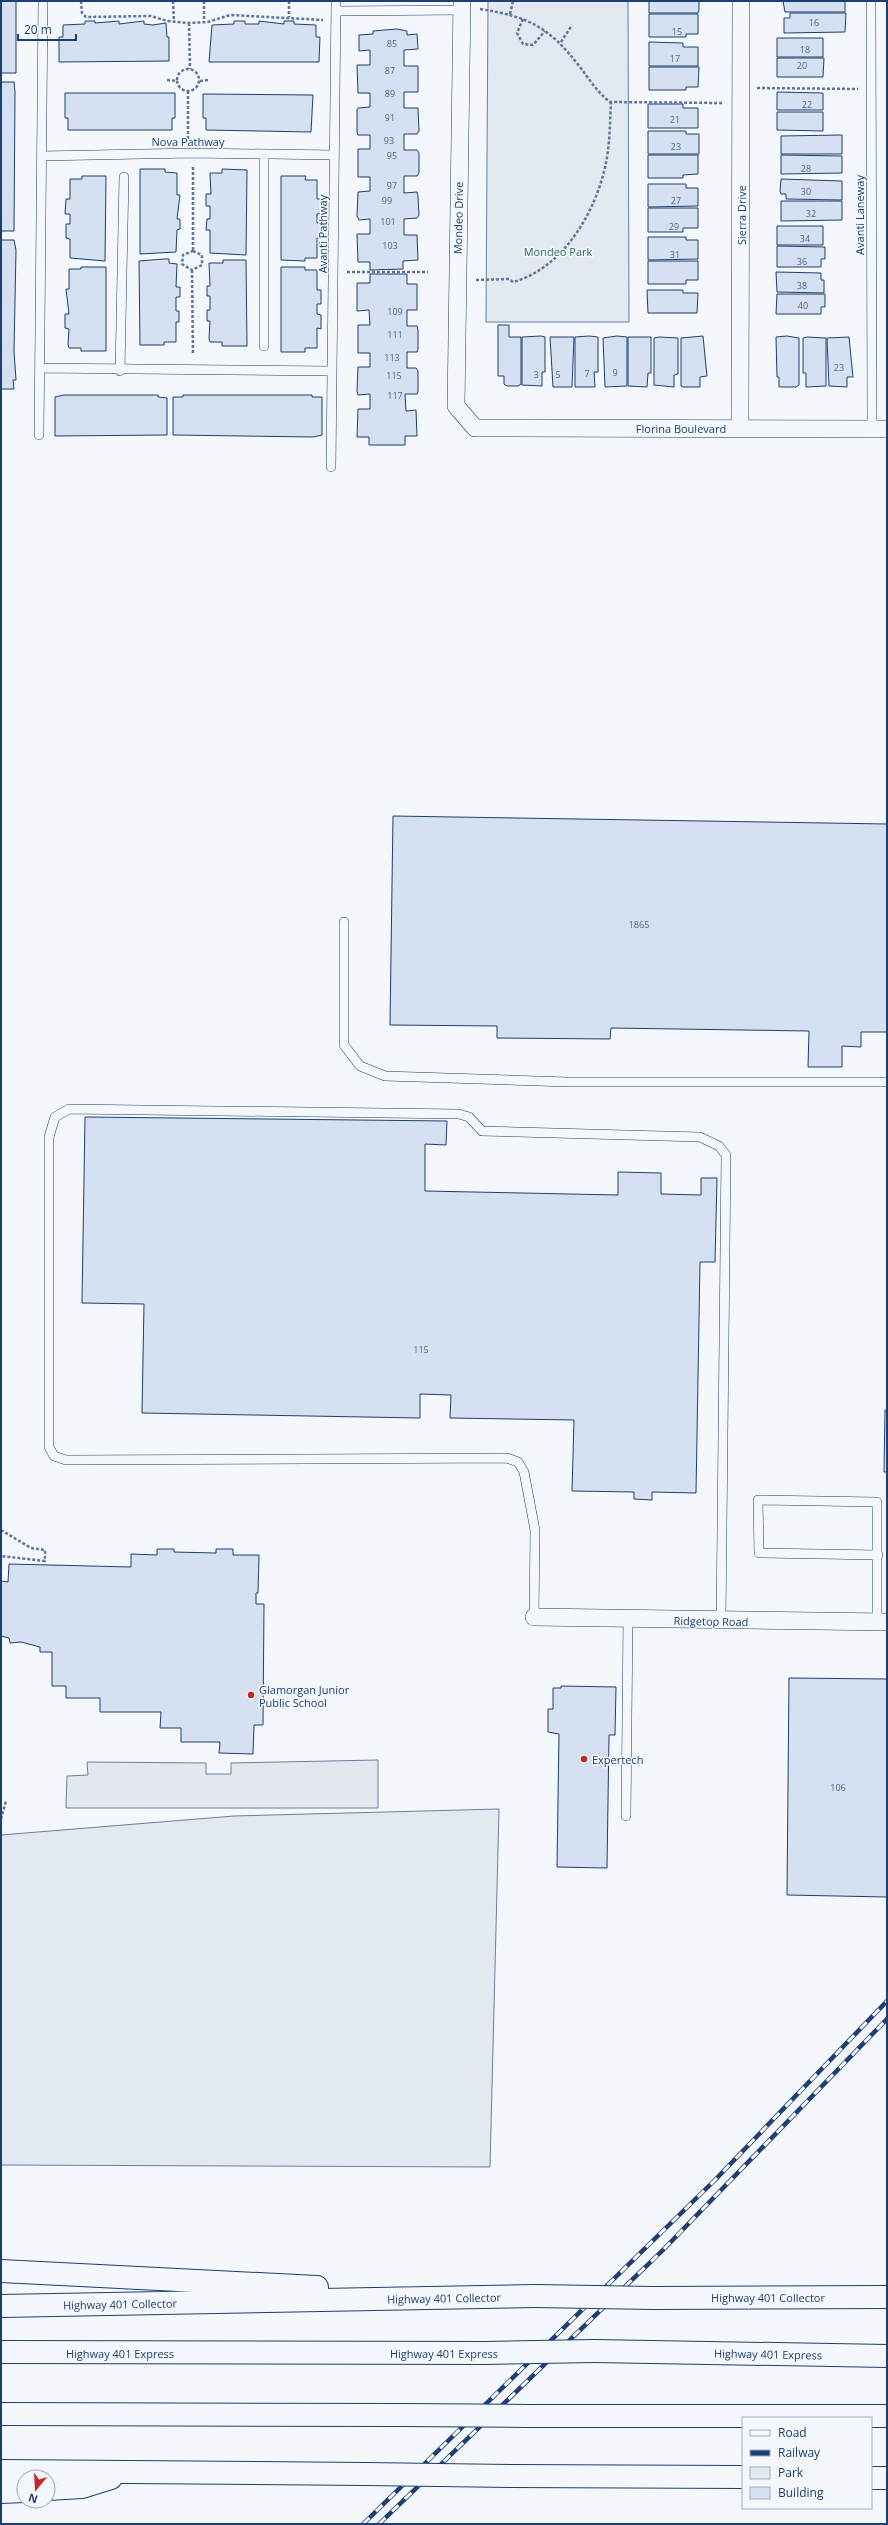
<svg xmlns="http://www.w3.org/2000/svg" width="888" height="2525" viewBox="0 0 888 2525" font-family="'Open Sans',sans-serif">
  <rect width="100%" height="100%" fill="#f4f7fb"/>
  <path fill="#e3e9f0" stroke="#687fa3" d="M 488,1 L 628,1 L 629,322 L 486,322 Z
    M 499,1809 L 490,2167 L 1,2165 L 1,1835 L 234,1816 Z"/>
  <path fill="#e3e8f0" stroke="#687fa3" d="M 378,1760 L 378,1808 L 66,1808 L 67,1776 L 88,1775 L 87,1762 L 206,1763 L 206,1774 L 231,1774 L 231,1763 Z"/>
  <path fill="#d5e0f0" stroke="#1d3f73" d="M 1,1 L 16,1 L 16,73 L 1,73 Z
    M 649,1 L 699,1 L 699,10 L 698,13 L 649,13 Z
    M 783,1 L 845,1 L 845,12 L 785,12 Z
    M 790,13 L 846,13 L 845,32 L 784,33 L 784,18 L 790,18 Z
    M 649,14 L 698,14 L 698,34 L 686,34 L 686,37 L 649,37 Z
    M 85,21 L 95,21 L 95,23 L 119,21 L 119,24 L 144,21 L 144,24 L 153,25 L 166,23 L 167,37 L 169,37 L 169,61 L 59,62 L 59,37 L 63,37 L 63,25 L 85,24 Z
    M 234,21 L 245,21 L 245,24 L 259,24 L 259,21 L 284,24 L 284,21 L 294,21 L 294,24 L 316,25 L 316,37 L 320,37 L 319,62 L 209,62 L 212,25 L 234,24 Z
    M 397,29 L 407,31 L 407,35 L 417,34 L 418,49 L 404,50 L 404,66 L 418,66 L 418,92 L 404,92 L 404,108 L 418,108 L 419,131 L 417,134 L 404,134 L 404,150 L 417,150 L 419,153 L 419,173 L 417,176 L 404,176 L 404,193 L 417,192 L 418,196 L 419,215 L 417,218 L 404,219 L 404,235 L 417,235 L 418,260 L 403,261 L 403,269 L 370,270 L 370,262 L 358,262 L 357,234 L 370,234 L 370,219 L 359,220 L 357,216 L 358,192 L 370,191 L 370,177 L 358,177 L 358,149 L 370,149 L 370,135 L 358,135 L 357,132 L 357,110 L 358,108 L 370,107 L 370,93 L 358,93 L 357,65 L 370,65 L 370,50 L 359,51 L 359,35 L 373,34 L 373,31 Z
    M 777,38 L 823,38 L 823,57 L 777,57 Z
    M 649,42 L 683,43 L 683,47 L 698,47 L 698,66 L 649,66 Z
    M 777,58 L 824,58 L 823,77 L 777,77 Z
    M 649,67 L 699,67 L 698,87 L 686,87 L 686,90 L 649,90 Z
    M 1,82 L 14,82 L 15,92 L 14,231 L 1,231 Z
    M 777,92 L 823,93 L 823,110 L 777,110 Z
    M 65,93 L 175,93 L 175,118 L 172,118 L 172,130 L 68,130 L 68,118 L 65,118 Z
    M 203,94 L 313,95 L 311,132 L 206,130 L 206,118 L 203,118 Z
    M 648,104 L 683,104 L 683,108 L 698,108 L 698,128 L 648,128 Z
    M 777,112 L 823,112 L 823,131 L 777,130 Z
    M 648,131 L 686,131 L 686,134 L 699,134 L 699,154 L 648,154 Z
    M 842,135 L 842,154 L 781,154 L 781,136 Z
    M 648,155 L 698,155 L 698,174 L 683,175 L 683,178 L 648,178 Z
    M 781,155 L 842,156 L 842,173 L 781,174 Z
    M 140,169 L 165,169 L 165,172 L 177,173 L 177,195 L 180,195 L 177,219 L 180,219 L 180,229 L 177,230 L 176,252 L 140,254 Z
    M 222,169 L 247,170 L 246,255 L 210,253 L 210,230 L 206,230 L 207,219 L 210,219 L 210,206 L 206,206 L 206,194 L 211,194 L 210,173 L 222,173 Z
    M 82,176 L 106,176 L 105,261 L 70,258 L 70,239 L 66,238 L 66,224 L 70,224 L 70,214 L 65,214 L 66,199 L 70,199 L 70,179 L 82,179 Z
    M 281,176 L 306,176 L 305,180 L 317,180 L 317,199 L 321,199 L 321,213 L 317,214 L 317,223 L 322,223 L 321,238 L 317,238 L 317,258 L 305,258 L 305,261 L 281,260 Z
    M 781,179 L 842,181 L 842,200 L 786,199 L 786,194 L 781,194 L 780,191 Z
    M 648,184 L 686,184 L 686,188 L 698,188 L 698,206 L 648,207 Z
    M 781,201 L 842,201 L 842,220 L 781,221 Z
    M 648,208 L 698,208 L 698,228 L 683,228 L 683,232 L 648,232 Z
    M 777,226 L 823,226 L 823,245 L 777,245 Z
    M 648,237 L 686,237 L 686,240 L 698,240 L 698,259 L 648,260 Z
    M 1,240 L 14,240 L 16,250 L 14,351 L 16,380 L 13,380 L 14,389 L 1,389 Z
    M 777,246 L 825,247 L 825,259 L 821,259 L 821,267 L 777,267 Z
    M 164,259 L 169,259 L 169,263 L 177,264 L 176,287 L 180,287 L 180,297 L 176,297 L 176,311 L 179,311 L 179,322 L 176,322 L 176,342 L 164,342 L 164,345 L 140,345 L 139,261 Z
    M 223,260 L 246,260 L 247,346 L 222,346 L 222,342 L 210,342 L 209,339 L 210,321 L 207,321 L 207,310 L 210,310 L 210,296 L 207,296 L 207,286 L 210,286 L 209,263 L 223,263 Z
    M 648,261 L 698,261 L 698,280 L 686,280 L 686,284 L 648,284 Z
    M 81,267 L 106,267 L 106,351 L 81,351 L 81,348 L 69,348 L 68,344 L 69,329 L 65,328 L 65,314 L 69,314 L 66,289 L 69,289 L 69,269 L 81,269 Z
    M 281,267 L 305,267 L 305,270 L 317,270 L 317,290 L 321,290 L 321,304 L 317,304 L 317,314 L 321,315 L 321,329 L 317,328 L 317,348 L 305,348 L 305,352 L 281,352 Z
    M 776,272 L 821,273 L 821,280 L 824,280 L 824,293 L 777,292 Z
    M 370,274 L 407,274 L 407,284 L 417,284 L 417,310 L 407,310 L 407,326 L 417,326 L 418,330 L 418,349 L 417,352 L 407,352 L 407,368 L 416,368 L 418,371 L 418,391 L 417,394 L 405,394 L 406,411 L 416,410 L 417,436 L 405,436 L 405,445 L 369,445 L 369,437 L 357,437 L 358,409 L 370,409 L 370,394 L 358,395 L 357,391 L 358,367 L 370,367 L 370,353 L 358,353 L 358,325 L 370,325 L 369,310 L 357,311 L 357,283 L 370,283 Z
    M 647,290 L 683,290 L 683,293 L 698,293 L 697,313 L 648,313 Z
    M 777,294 L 825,294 L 825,307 L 821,307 L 821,314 L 776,314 Z
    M 498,325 L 509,325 L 509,337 L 521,337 L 521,384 L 518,386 L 507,386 L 504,384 L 504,376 L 498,376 Z
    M 541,336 L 545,337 L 545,372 L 542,372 L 542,386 L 522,385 L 522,337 Z
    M 589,336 L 598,337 L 598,372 L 594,372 L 595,387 L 575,387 L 575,337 Z
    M 617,336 L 627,337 L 627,386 L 605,387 L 603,338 Z
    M 703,336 L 707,376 L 700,377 L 700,387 L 683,387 L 681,386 L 681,338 Z
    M 787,336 L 799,338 L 799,385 L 796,387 L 779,387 L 779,377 L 777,377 L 776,337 Z
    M 550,337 L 574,337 L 572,387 L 553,387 Z
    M 628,337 L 651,337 L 651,373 L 648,373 L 647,387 L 628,386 Z
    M 659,337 L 678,338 L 678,374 L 674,375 L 674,387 L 654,385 L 654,338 Z
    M 807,337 L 826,338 L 826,386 L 806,387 L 806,373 L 803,373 L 803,338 Z
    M 849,337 L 853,377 L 847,377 L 847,387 L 829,386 L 827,338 Z
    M 64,395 L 158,395 L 158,397 L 167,398 L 167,435 L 55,436 L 55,397 Z
    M 183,395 L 312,395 L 312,397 L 322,397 L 322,435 L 313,437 L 173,435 L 173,397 L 183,397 Z
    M 393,816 L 887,824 L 887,1032 L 861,1032 L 861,1047 L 842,1046 L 842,1067 L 808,1067 L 809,1031 L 611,1028 L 610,1039 L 497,1038 L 497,1026 L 390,1025 Z
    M 85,1117 L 447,1121 L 446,1145 L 425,1144 L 425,1191 L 618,1195 L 618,1172 L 661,1173 L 661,1194 L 701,1195 L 701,1178 L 717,1178 L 715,1262 L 700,1262 L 696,1493 L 652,1492 L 652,1500 L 634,1499 L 634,1492 L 572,1491 L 574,1420 L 450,1418 L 451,1395 L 420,1394 L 420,1418 L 142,1413 L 144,1304 L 82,1303 Z
    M 885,1410 L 887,1410 L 887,1472 L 884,1472 Z
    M 157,1549 L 174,1549 L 174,1552 L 216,1553 L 216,1549 L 233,1549 L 233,1555 L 259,1555 L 258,1593 L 256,1593 L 256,1604 L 264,1604 L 263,1725 L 254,1725 L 253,1754 L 219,1753 L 220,1742 L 181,1742 L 181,1728 L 160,1728 L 161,1712 L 100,1712 L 100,1698 L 66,1698 L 66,1686 L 52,1686 L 52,1652 L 40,1652 L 40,1647 L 21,1642 L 10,1643 L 9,1638 L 1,1636 L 1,1581 L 8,1582 L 9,1564 L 131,1567 L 131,1554 L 157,1555 Z
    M 789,1678 L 887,1679 L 887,1897 L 787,1895 Z
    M 561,1686 L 616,1687 L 615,1735 L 609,1735 L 607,1868 L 557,1867 L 559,1734 L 548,1732 L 548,1709 L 553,1709 L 553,1688 L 561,1688 Z"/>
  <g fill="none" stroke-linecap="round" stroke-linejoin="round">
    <g stroke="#1d3f73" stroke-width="10">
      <path id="lane" d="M 871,1 L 872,428
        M 336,11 L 462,10
        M 42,156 L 193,153 L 334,155
        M 264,346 L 264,154
        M 40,368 L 332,371
        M 120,371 L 124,177
        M 39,435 L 43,1
        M 331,467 L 336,1
        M 344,922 L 344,1045 L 360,1066 L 385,1076 L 568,1082 L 887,1082
        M 534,1617 L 535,1530 L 524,1472 L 518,1462 L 507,1458 L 66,1460 L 54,1456 L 49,1447 L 49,1137 L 55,1117 L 69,1109 L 459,1114 L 469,1117 L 482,1131 L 700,1137 L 719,1146 L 726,1155 L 721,1621
        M 877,1622 L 877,1502 L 758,1500 L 759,1553 L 878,1555
        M 626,1816 L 628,1619"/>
    </g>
    <g stroke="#1d3f73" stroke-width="18">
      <path id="street" d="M 462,1 L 456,406 L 475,428 L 887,429
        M 740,428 L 741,1
        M 534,1617 L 887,1622"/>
    </g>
    <g stroke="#1d3f73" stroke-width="24">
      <path id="highway" d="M 1,2271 L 317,2287
        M 654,2298 L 887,2297
        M 1,2306 L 535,2296
        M 594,2351 L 887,2356
        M 1,2352 L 485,2353
        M 1,2414 L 403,2415
        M 528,2416 L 887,2416
        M 1,2471 L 366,2474
        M 511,2476 L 743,2477
        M 871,2478 L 887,2478
        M 48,2489 L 82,2487 L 111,2478
        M 1,2492 L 24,2491"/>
    </g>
    <path stroke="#5e769c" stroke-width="2.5" stroke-dasharray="3 2" stroke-linecap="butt" d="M 81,1 L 82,13 L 86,17 L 151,16 L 167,21 L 189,23 L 208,22 L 230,15 L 323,20
      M 173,1 L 174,22
      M 204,1 L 204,22
      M 289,1 L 289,17
      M 480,9 C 530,17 549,27 580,67 C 589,79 598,93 610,102 L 723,103
      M 510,14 L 513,1
      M 523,19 L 517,33 L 523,44 L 533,45 L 545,31
      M 189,23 L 190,69
      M 561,42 L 572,25
      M177 80a11 11 0 1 1 22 0a11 11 0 1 1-22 0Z
      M 167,80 L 177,81
      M 200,81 L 209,80
      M 757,88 L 858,89
      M 188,91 L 188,139
      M 193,167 L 193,251
      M 193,251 L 202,255 L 202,265 L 192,270 L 182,264 L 183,255 Z
      M 192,270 L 193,355
      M 347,272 L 428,272
      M 476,280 L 509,279 L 513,282 C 565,268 599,207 607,157 C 610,139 610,120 611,102
      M 1,1530 L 31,1548 L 45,1550 L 45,1561 L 1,1556
      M 1,1819 L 6,1801"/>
    <use href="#lane" stroke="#f4f7fb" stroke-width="9"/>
    <use href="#street" stroke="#f4f7fb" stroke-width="17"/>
    <use href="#highway" stroke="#f4f7fb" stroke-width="22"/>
    <g stroke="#1d3f73" stroke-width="4.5">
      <path id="rail" d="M 363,2524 L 716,2179 L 887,2001
        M 379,2524 L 663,2250 L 887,2019"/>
    </g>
    <use href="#rail" stroke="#f4f7fb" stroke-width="3" stroke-dasharray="9" stroke-linecap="butt"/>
    <g stroke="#1d3f73" stroke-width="24" stroke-linecap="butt">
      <path id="highway-bridge" d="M 535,2296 L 654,2298
        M 485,2353 L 594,2351
        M 403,2415 L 528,2416
        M 366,2474 L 511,2476"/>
    </g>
    <use href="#highway-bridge" stroke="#f4f7fb" stroke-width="22"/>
  </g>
  <g fill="#c62828" stroke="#f4f7fb" stroke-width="1.5">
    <circle cx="251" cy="1695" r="4"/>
    <circle cx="584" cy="1759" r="4"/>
  </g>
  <g text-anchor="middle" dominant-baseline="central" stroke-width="3" stroke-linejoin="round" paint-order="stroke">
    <g font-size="9" fill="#4b6792">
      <text x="814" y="22">16</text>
      <text x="677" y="31">15</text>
      <text x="392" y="43">85</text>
      <text x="805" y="49">18</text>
      <text x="675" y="58">17</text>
      <text x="802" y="65">20</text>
      <text x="390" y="70">87</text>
      <text x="390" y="93">89</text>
      <text x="807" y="104">22</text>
      <text x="390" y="117">91</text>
      <text x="675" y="119">21</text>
      <text x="389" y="140">93</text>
      <text x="676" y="146">23</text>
      <text x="392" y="155">95</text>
      <text x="806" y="168">28</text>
      <text x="392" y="185">97</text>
      <text x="806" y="191">30</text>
      <text x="387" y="200">99</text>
      <text x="676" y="200">27</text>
      <text x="811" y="213">32</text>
      <text x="388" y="221">101</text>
      <text x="674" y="226">29</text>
      <text x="805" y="238">34</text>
      <text x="390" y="245">103</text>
      <text x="675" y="254">31</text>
      <text x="802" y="261">36</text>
      <text x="802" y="285">38</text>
      <text x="803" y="305">40</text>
      <text x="395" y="311">109</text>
      <text x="395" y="334">111</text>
      <text x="392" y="357">113</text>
      <text x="839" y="367">23</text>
      <text x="615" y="372">9</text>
      <text x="587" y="373">7</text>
      <text x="536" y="374">3</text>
      <text x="558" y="374">5</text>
      <text x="394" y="375">115</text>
      <text x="395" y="395">117</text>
      <text x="639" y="924">1865</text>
      <text x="421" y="1349">115</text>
      <text x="838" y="1787">106</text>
    </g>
    <g font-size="11" fill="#1d3f73" stroke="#f4f7fb">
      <text x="188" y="141">Nova Pathway</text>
      <text transform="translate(741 215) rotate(-90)">Sierra Drive</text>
      <text transform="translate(859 215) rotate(-90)">Avanti Laneway</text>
      <text transform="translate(458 218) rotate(-89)">Mondeo Drive</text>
      <text transform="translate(322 234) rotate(-90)">Avanti Pathway</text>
      <text x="681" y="428">Florina Boulevard</text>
      <text transform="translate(711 1621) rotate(1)">Ridgetop Road</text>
      <text x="768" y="2297">Highway 401 Collector</text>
      <text transform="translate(444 2298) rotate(-1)">Highway 401 Collector</text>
      <text transform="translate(120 2304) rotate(-1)">Highway 401 Collector</text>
      <text x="120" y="2353">Highway 401 Express</text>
      <text x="444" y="2353">Highway 401 Express</text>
      <text transform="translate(768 2354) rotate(1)">Highway 401 Express</text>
    </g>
    <g font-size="11" fill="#2c6c60" stroke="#f4f7fb">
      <text x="558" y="251">Mondeo Park</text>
    </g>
    <g font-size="11" fill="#1d3f73" stroke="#f4f7fb" text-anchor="start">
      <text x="259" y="1689">Glamorgan Junior<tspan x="259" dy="13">Public School</tspan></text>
      <text x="592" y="1759">Expertech</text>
    </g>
  </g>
  <rect width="888" height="2525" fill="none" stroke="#1d3f73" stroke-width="4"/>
  <rect x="742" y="2417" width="130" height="92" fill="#f4f7fb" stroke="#9eadc5"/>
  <rect x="750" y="2430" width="20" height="6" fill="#f4f7fb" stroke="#9eadc5"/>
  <text x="778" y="2437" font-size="12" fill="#1d3f73">Road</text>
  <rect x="750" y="2450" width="20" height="6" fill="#1d3f73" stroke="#9eadc5"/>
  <text x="778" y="2457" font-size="12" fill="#1d3f73">Railway</text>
  <rect x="750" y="2467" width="20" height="12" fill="#e3e9f0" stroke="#9eadc5"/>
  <text x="778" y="2477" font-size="12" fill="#1d3f73">Park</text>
  <rect x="750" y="2487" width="20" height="12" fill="#d5e0f0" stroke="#9eadc5"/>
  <text x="778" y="2497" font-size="12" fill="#1d3f73">Building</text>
  <g transform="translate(36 2489) rotate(198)"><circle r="19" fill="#f4f7fb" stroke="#9eadc5"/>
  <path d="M0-3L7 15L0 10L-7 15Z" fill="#c62828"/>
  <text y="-6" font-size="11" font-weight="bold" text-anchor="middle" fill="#1d3f73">N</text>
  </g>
  <path d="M18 34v6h58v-6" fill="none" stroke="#1d3f73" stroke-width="2"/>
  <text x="24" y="34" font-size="12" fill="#1d3f73" stroke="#f4f7fb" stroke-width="3" paint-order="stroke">20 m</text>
</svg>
